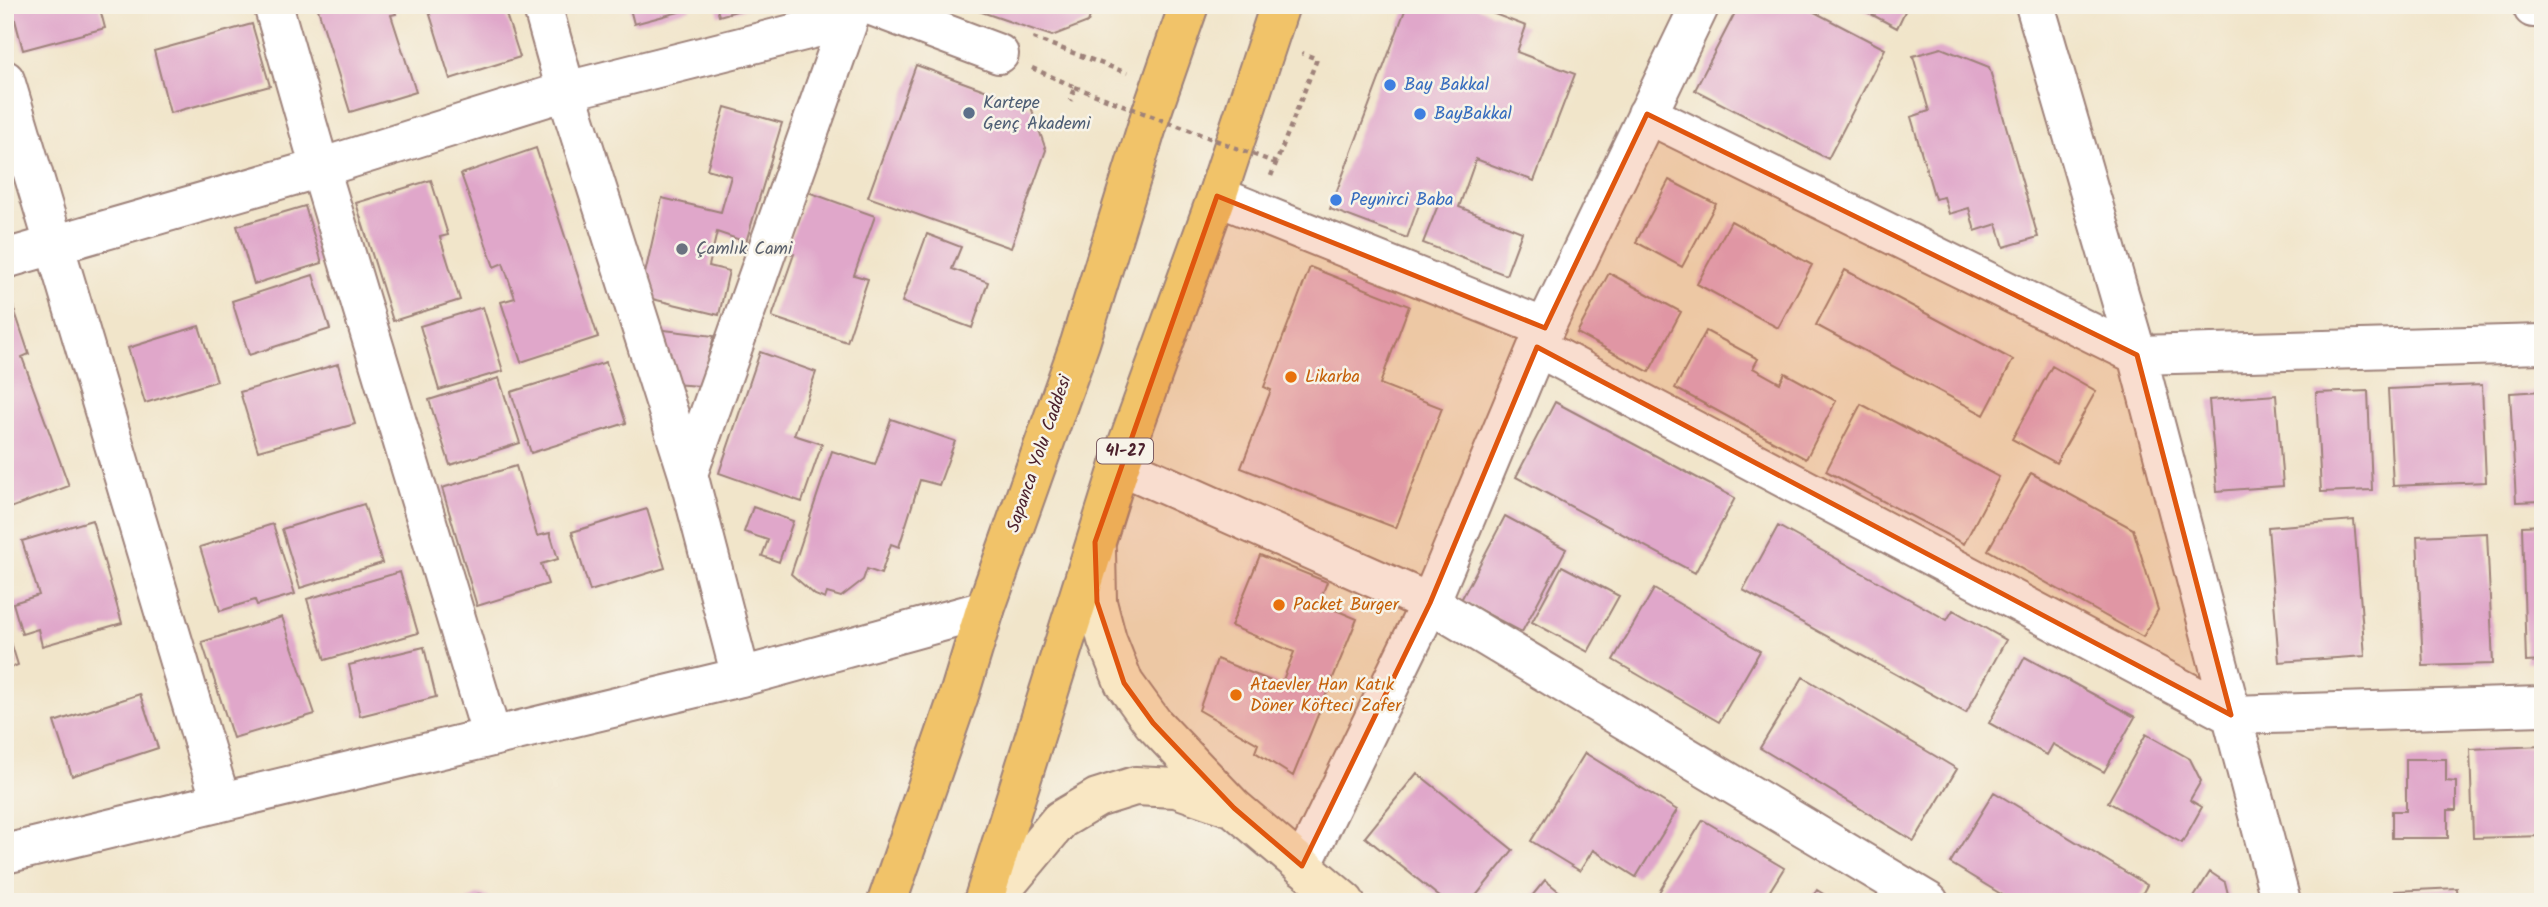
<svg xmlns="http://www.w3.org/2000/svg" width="2548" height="907" viewBox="0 0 2548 907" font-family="Kalam,sans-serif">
  <rect width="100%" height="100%" fill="#f7f3e8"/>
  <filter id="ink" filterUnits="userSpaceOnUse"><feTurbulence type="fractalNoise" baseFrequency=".0143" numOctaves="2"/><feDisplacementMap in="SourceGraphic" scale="14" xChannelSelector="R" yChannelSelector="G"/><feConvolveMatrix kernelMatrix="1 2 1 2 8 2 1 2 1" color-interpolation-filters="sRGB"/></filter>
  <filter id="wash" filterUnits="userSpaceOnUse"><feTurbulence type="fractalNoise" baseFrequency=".00686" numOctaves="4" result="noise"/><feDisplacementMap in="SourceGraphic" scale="28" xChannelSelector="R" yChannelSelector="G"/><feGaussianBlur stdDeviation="1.57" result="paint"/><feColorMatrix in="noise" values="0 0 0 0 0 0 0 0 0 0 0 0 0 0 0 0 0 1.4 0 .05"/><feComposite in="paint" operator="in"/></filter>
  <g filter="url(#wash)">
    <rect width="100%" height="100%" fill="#f1e5ca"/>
    <g id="blocks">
      <path fill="#e0a7ca" d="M 11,5 L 99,5 L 105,28 L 23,50 Z
        M 330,5 L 393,5 L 396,14 L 391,15 L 416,92 L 350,112 L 318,9 Z
        M 427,5 L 503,5 L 520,57 L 450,79 Z
        M 629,5 L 689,5 L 690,9 L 634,24 Z
        M 716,5 L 754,5 L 754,6 L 719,16 Z
        M 1094,5 L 1088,22 L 1052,36 L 964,6 Z
        M 1407,5 L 1471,5 L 1526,26 L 1517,52 L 1575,74 L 1534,181 L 1476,159 L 1459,207 L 1522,232 L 1506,275 L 1423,243 L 1440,200 L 1423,194 L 1407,238 L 1330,209 Z
        M 1739,5 L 1801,5 L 1885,49 L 1828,159 L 1695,90 Z
        M 1854,5 L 1908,5 L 1897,28 Z
        M 252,24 L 270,86 L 170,113 L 154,51 Z
        M 1941,48 L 1989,67 L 2038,237 L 2004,247 L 1997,224 L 1975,231 L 1969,208 L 1949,214 L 1944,197 L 1935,199 L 1911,117 L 1929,111 L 1913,56 Z
        M 916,65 L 1031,107 L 1046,150 L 1011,248 L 868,197 Z
        M 725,107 L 782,123 L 746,242 L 717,232 L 709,266 L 729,271 L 719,315 L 640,296 L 662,198 L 721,212 L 731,176 L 707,169 Z
        M 536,148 L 598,337 L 521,362 L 501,302 L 515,298 L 503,263 L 494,267 L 461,174 Z
        M 431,180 L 448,235 L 440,237 L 460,300 L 393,321 L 356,203 Z
        M 1669,180 L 1716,204 L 1682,267 L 1636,242 Z
        M 808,192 L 875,216 L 854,275 L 868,279 L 847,342 L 772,317 L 794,254 L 786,252 Z
        M 305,206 L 322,263 L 254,284 L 237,226 Z
        M 1731,221 L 1812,265 L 1778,328 L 1697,284 Z
        M 927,234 L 961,247 L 952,269 L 988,282 L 972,328 L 902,302 Z
        M 1310,267 L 1409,306 L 1380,384 L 1442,408 L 1396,528 L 1241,468 L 1271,390 L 1264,387 Z
        M 1845,270 L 2013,360 L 1984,415 L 1816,325 Z
        M 1609,273 L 1681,312 L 1649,372 L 1577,333 Z
        M 313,275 L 330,329 L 249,355 L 232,301 Z
        M 12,303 L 29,354 L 22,357 L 69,486 L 5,510 L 5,305 Z
        M 483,307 L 503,371 L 439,390 L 420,326 Z
        M 199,326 L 217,381 L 145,403 L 128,348 Z
        M 656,329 L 714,336 L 701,386 L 672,384 Z
        M 1706,331 L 1758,359 L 1753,368 L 1780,383 L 1785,373 L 1836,401 L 1806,459 L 1675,388 Z
        M 760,352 L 816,372 L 794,435 L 822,444 L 802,502 L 719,473 Z
        M 606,362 L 626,423 L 531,453 L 511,392 Z
        M 338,364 L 355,424 L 258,451 L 240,392 Z
        M 2052,366 L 2096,391 L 2056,463 L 2012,439 Z
        M 499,378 L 520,443 L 450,465 L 429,400 Z
        M 2482,385 L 2486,482 L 2393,486 L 2388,389 Z
        M 2368,391 L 2372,490 L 2321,492 L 2316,393 Z
        M 2543,391 L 2543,501 L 2516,502 L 2510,393 Z
        M 2276,395 L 2283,486 L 2217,491 L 2209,400 Z
        M 1555,402 L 1735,498 L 1695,573 L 1516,477 Z
        M 1861,404 L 1999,477 L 1964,544 L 1826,471 Z
        M 891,419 L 955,441 L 939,485 L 920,480 L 899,547 L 891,544 L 881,574 L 867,569 L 863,580 L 841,597 L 827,593 L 825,599 L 815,595 L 791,574 L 832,451 L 875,465 Z
        M 516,466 L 537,536 L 550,533 L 558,559 L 541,564 L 548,584 L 477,606 L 442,488 Z
        M 2031,473 L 2133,529 L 2158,610 L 2143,637 L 1988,550 Z
        M 364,504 L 382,563 L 300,588 L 282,529 Z
        M 753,507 L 793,521 L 779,562 L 762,556 L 768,540 L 744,532 Z
        M 647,509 L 665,568 L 590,591 L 572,532 Z
        M 1505,516 L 1566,549 L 1522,632 L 1461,600 Z
        M 92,520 L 122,623 L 42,646 L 38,629 L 22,634 L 13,603 L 39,595 L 22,541 Z
        M 2354,520 L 2365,656 L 2279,662 L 2268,527 Z
        M 273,524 L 295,594 L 257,605 L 255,600 L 220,611 L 200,547 Z
        M 2543,525 L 2543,661 L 2526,662 L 2522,526 Z
        M 1778,526 L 1947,620 L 1953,610 L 2006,640 L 1966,713 L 1743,590 Z
        M 2487,533 L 2493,664 L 2423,666 L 2417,536 Z
        M 1260,555 L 1327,582 L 1319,603 L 1357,619 L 1293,776 L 1255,752 L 1258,744 L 1199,710 L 1217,659 L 1281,685 L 1294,652 L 1231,626 Z
        M 1562,566 L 1619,596 L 1588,652 L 1532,622 Z
        M 400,572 L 418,633 L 325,660 L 307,599 Z
        M 1654,589 L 1760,651 L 1719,722 L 1613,660 Z
        M 282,617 L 315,714 L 233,738 L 202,642 Z
        M 6,626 L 18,665 L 5,670 L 5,627 Z
        M 424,647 L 436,697 L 360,716 L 349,665 Z
        M 2025,657 L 2135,717 L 2104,772 L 2053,744 L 2047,755 L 1989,723 Z
        M 1803,677 L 1957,769 L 1914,841 L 1760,748 Z
        M 140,694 L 158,748 L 72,776 L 54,722 Z
        M 2146,734 L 2190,759 L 2201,781 L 2190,800 L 2202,807 L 2182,843 L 2108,802 Z
        M 2543,746 L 2543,836 L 2473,838 L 2470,749 Z
        M 1585,753 L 1677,810 L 1636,877 L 1593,850 L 1580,871 L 1531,841 Z
        M 2406,759 L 2446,759 L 2446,781 L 2456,782 L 2456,810 L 2448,810 L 2448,838 L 2392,838 L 2392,811 L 2406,811 Z
        M 1417,773 L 1513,850 L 1471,902 L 1446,902 L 1365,837 Z
        M 1994,792 L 2147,885 L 2138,902 L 2014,902 L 1950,863 Z
        M 1703,820 L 1784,868 L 1763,902 L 1653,902 Z
        M 2210,872 L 2225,882 L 2230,902 L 2191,902 Z
        M 1545,880 L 1572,902 L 1527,902 Z
        M 2457,888 L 2458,902 L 2396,902 L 2395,891 Z
        M 1817,890 L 1836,902 L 1810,902 Z
        M 478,894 L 488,896 L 492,902 L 465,902 Z"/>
    </g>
  </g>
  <g filter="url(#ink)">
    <use href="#blocks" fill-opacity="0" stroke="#9e827a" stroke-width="2"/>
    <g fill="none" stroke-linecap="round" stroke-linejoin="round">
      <g stroke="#9e827a" stroke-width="42">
        <path id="street" d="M 273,5 L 320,168 L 492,737
          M 542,5 L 566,91 L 688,474 L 741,677
          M 869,5 L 999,54
          M 2035,5 L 2137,355 L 2281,902
          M 2533,5 L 2533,8 L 2543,8
          M 5,80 L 221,802
          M 1647,114 L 2137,355 L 2543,344
          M 1217,196 L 1545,328
          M 5,259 L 320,168 L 566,91 L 848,20
          M 1537,347 L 2231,715 L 2543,706
          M 1120,465 L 1430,603 L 1929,902
          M 688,474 L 854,5
          M 5,854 L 741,677 L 985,610
          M 1302,866 L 1430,603 L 1545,328 L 1700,5"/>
      </g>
      <g stroke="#9e827a" stroke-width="42">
        <path id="secondary" d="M 1096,550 L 1097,602 L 1107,640 L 1124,683 L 1153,723 L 1234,808 L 1345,902
          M 992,902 L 1060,820 L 1097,798 L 1135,786 L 1176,788 L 1228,806"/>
      </g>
      <g stroke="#9e827a" stroke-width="42">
        <path id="highway" d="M 887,902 L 959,695 L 985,610 L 1080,343 L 1150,117 L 1189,5
          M 983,902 L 1120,465 L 1217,196 L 1280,5"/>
      </g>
      <path stroke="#9e827a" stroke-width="4.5" stroke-dasharray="5 5" stroke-linecap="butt" d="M 1033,38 L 1127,73
        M 1032,68 L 1075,87 L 1071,101
        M 1271,176 L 1317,59 L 1302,53"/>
      <use href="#street" stroke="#fff" stroke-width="38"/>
      <use href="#secondary" stroke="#f9e7c3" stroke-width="38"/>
      <use href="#highway" stroke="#f1c369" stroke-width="38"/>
      <path stroke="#9e827a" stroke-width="4.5" stroke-dasharray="5 5" stroke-linecap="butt" d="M 1075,87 L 1276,163"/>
    </g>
  </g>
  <path fill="#e0560e" fill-opacity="0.2" stroke="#e0560e" stroke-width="5" stroke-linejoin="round" d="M 1647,114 L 2137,355 L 2231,715 L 1537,347 L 1430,603 L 1302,866 L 1234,808 L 1153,723 L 1124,683 L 1097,602 L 1095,542 L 1217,196 L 1545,328 Z"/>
  <g fill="#3f7fe0" stroke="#f7f3e8" stroke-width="2.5">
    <circle cx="1390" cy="85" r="7"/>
    <circle cx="1420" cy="114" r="7"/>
    <circle cx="1336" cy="200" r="7"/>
  </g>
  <circle fill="#5c6f8a" stroke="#f7f3e8" stroke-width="2.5" cx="969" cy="113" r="7"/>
  <circle fill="#6b7280" stroke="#f7f3e8" stroke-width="2.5" cx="682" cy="249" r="7"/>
  <g fill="#e8710a" stroke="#f7f3e8" stroke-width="2.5">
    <circle cx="1291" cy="377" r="7"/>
    <circle cx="1279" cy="605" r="7"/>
    <circle cx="1236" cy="695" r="7"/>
  </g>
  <g text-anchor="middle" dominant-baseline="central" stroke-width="5" stroke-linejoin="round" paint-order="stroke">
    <rect fill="#f7f3e8" stroke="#7e5f64" stroke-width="2" x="1097" y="438.5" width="56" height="25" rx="5"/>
    <g font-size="16" font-weight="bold" fill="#4a1f2b">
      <text x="1125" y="451">41-27</text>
    </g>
    <g font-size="18" fill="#366cbe" stroke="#f7f3e8" text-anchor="start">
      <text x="1404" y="85">Bay Bakkal</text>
      <text x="1434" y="114">BayBakkal</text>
      <text x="1350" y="200">Peynirci Baba</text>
    </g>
    <g font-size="18" fill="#4e5e75" stroke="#f7f3e8" text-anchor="start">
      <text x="983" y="103">Kartepe<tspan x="983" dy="21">Genç Akademi</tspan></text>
    </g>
    <g font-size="18" fill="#5b616d" stroke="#f7f3e8" text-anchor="start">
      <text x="696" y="249">Çamlık Cami</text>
    </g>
    <g font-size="18" fill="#c56008" stroke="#f7f3e8" text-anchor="start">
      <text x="1305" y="377">Likarba</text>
      <text x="1293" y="605">Packet Burger</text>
      <text x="1250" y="685">Ataevler Han Katık<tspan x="1250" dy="21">Döner Köfteci Zafer</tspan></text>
    </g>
    <g font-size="18" fill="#4a1f2b" stroke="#f7f3e8">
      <text transform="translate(1040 454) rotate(-71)">Sapanca Yolu Caddesi</text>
    </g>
  </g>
  <rect width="2548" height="907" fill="none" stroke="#f7f3e8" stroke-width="28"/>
</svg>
